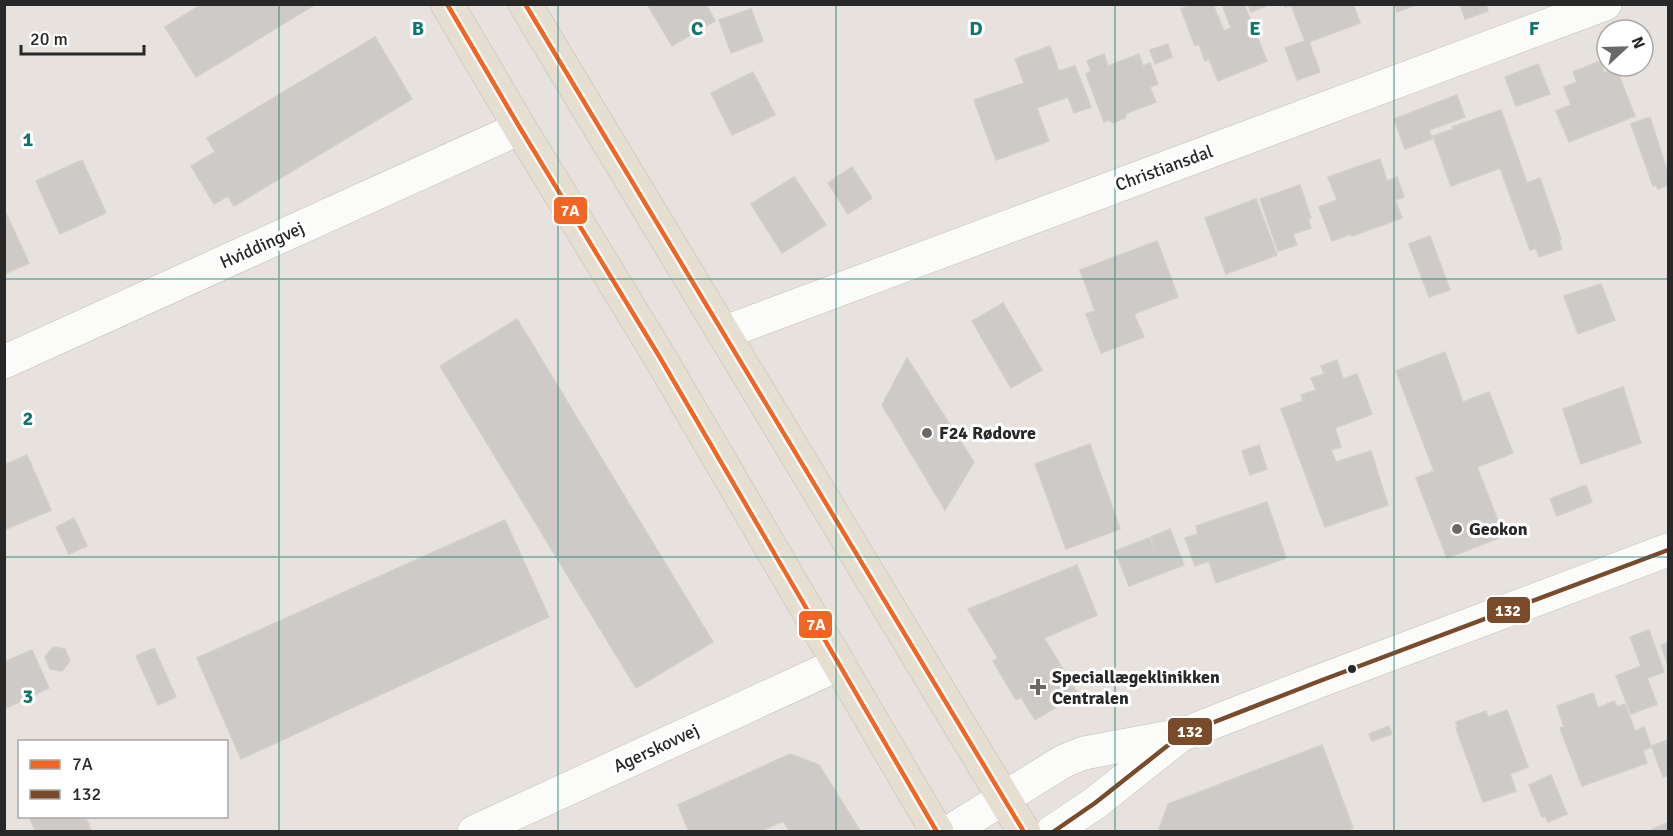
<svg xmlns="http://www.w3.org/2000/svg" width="1673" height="836" viewBox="0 0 1673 836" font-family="Signika,sans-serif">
  <rect width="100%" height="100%" fill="#e7e2dd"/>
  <path fill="#cecac7" stroke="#d2cec9" stroke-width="1.5" d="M 202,4 L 316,4 L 196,77 L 165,27 Z
    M 647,4 L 706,4 L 715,21 L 672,46 Z
    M 1193,4 L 1213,4 L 1224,31 L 1231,28 L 1222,4 L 1244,4 L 1267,61 L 1218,81 L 1209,59 L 1205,61 L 1199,44 L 1195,46 L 1181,9 Z
    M 1248,4 L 1271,4 L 1251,12 Z
    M 1285,4 L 1353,4 L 1360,23 L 1309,42 L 1320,72 L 1297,80 L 1285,48 L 1305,41 L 1291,5 L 1285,7 Z
    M 1395,4 L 1418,4 L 1397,12 Z
    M 1460,4 L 1486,4 L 1488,11 L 1465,19 Z
    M 751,9 L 763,41 L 731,53 L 719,20 Z
    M 375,37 L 412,99 L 234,206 L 228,196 L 214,204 L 191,166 L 215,152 L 207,138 Z
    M 1168,44 L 1172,57 L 1155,64 L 1150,50 Z
    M 1050,46 L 1059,71 L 1075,66 L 1091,107 L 1074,113 L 1068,97 L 1037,108 L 1049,141 L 996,160 L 974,100 L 1024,83 L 1015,59 Z
    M 1104,54 L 1108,66 L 1139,54 L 1143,66 L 1150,63 L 1158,84 L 1150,87 L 1156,102 L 1127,113 L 1125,118 L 1113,123 L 1109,120 L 1104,122 L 1086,74 L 1091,71 L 1087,61 Z
    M 1600,61 L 1604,73 L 1616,68 L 1635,116 L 1569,142 L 1556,111 L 1571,105 L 1564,87 L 1577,82 L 1573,72 Z
    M 1538,64 L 1550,94 L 1516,106 L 1505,77 Z
    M 753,72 L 775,115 L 732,135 L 711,93 Z
    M 1457,95 L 1465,117 L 1429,130 L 1432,139 L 1405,149 L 1394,119 Z
    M 1501,110 L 1527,183 L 1540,178 L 1561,239 L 1559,239 L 1562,249 L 1539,257 L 1536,248 L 1530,250 L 1500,168 L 1451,186 L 1433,136 L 1453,129 L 1452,127 Z
    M 1650,117 L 1668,174 L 1668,185 L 1658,189 L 1656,185 L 1653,186 L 1631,124 Z
    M 1380,159 L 1387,181 L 1397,177 L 1404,197 L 1395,200 L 1402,218 L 1352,236 L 1351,234 L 1332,241 L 1319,207 L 1337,200 L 1328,177 Z
    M 82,160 L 106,213 L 60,234 L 36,181 Z
    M 852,167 L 872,198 L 848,214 L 828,183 Z
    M 794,177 L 826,225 L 782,253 L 751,204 Z
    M 1300,185 L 1311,218 L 1308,219 L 1311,228 L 1293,234 L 1297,245 L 1278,251 L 1260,199 Z
    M 1256,199 L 1277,255 L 1226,274 L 1205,218 Z
    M 4,209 L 29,263 L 4,274 Z
    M 1430,236 L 1450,290 L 1429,297 L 1409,244 Z
    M 1157,241 L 1178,297 L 1134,314 L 1144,337 L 1101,353 L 1086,314 L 1095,311 L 1080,270 Z
    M 1601,284 L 1615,320 L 1578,334 L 1564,296 Z
    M 1003,303 L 1042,370 L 1011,388 L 972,321 Z
    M 517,319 L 713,642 L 636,688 L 440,366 Z
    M 1445,352 L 1463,402 L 1489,392 L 1513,453 L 1477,467 L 1504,536 L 1447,558 L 1416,478 L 1434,471 L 1396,371 Z
    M 907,358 L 974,462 L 945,510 L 882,405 Z
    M 1337,360 L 1343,379 L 1357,374 L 1372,414 L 1335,428 L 1341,447 L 1331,450 L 1336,462 L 1371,451 L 1388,505 L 1325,527 L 1281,409 L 1303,401 L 1301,395 L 1316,390 L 1311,378 L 1324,374 L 1321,366 Z
    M 1623,387 L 1641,443 L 1581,464 L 1563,409 Z
    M 1090,444 L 1120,529 L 1066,549 L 1035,464 Z
    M 1259,445 L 1267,469 L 1250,475 L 1242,451 Z
    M 27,455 L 51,510 L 4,530 L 4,465 Z
    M 1586,485 L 1592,502 L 1557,516 L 1550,499 Z
    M 1267,502 L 1286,558 L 1216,583 L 1209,561 L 1195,566 L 1185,538 L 1198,534 L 1196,526 Z
    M 74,518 L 87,546 L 69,554 L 56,527 Z
    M 505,520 L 549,617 L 241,759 L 197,658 Z
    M 1170,529 L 1184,565 L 1129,586 L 1115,551 L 1149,538 L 1154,550 L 1155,550 L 1151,537 Z
    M 1077,565 L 1097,615 L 1044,638 L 1078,694 L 1035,720 L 1021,697 L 1016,700 L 993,661 L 998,658 L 968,609 Z
    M 1649,630 L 1664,672 L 1647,678 L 1657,704 L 1631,714 L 1616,676 L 1641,666 L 1630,637 Z
    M 1668,643 L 1668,665 L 1661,645 Z
    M 53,647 L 65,649 L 70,661 L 62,671 L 50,669 L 45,657 Z
    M 154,648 L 176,697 L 158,705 L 136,656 Z
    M 32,650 L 49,688 L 4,709 L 4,662 Z
    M 1593,693 L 1598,708 L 1614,701 L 1617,707 L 1625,704 L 1635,731 L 1644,727 L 1651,746 L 1668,740 L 1668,775 L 1663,777 L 1652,747 L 1643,750 L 1647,763 L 1582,786 L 1560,728 L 1564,727 L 1557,706 Z
    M 1507,710 L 1528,767 L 1510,774 L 1516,791 L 1483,802 L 1456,728 L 1458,728 L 1456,722 L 1486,711 L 1488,717 Z
    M 1389,726 L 1392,734 L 1372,741 L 1369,734 Z
    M 1322,745 L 1353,828 L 1345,832 L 1158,832 L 1168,804 Z
    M 790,754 L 819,765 L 861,832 L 790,832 L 783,821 L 759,832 L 689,832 L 678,805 Z
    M 1551,775 L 1567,814 L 1548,822 L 1545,816 L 1542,817 L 1529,785 Z
    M 85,816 L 92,832 L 36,832 L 29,817 Z
    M 1668,823 L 1668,832 L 1653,832 L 1652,829 Z"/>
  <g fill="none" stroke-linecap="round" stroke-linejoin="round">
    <g stroke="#c0bfbf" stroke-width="34">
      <path id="minor" d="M 723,333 L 1605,4
        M 4,362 L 520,128
        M 474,832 L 839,664
        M 949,832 L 1064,761 L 1084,753 L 1181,735 L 1317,682 L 1668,550
        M 1052,832 L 1095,803 L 1177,738"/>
    </g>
    <g stroke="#bfbdbc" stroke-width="34">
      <path id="major" d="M 447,4 L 520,128 L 659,356 L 937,832
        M 525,4 L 1024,832"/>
    </g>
    <use href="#minor" stroke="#fbfbfa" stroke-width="33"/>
    <use href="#major" stroke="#e5dfd2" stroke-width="33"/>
    <g stroke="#fff" stroke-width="9">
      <path id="bus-1" d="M 447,4 L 520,128 L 659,356 L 937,832
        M 525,4 L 1024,832"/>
    </g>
    <g stroke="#fff" stroke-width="9">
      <path id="bus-2" d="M 1053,832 L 1095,803 L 1181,735 L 1317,682 L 1668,550"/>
    </g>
    <use href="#bus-1" stroke="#f26522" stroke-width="4.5"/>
    <use href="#bus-2" stroke="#7a4b2a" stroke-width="4.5"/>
  </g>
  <path fill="none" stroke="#0f766e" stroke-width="1.5" stroke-opacity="0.55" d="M 279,4 L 279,832M 558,4 L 558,832M 836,4 L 836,832M 1115,4 L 1115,832M 1394,4 L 1394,832M 4,279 L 1668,279M 4,557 L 1668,557"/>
  <g fill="#6b6967" stroke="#fff" stroke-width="2">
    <circle cx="927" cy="433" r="6"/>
    <circle cx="1457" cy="529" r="6"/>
    <path d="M1035 678h6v6h6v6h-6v6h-6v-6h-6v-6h6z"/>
  </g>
  <circle fill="#282828" stroke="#fff" stroke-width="2" cx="1352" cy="669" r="5"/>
  <g text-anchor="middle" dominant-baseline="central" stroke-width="6" stroke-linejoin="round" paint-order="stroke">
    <g font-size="18" fill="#282828" stroke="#fff">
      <text transform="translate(1164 168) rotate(-20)">Christiansdal</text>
      <text transform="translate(262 245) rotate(-24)">Hviddingvej</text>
      <text transform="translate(656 748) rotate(-25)">Agerskovvej</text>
    </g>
    <g font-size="18" font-weight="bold" fill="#282828" stroke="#fff" text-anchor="start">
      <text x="939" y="433">F24 Rødovre</text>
      <text x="1469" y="529">Geokon</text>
      <text x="1052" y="677">Speciallægeklinikken<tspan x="1052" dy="21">Centralen</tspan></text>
    </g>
  </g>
  <g font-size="20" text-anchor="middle" font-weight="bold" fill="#0f766e" stroke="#fff" stroke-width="6" stroke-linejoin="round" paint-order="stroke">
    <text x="418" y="35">B</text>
    <text x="697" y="35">C</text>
    <text x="976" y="35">D</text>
    <text x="1255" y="35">E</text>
    <text x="1534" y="35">F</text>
    <text x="28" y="146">1</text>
    <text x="28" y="425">2</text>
    <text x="28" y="703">3</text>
  </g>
  <g stroke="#fff" stroke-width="2">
    <rect x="553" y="196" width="35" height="29" rx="6" fill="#f26522"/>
    <rect x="1486" y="596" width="45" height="28" rx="6" fill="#7a4b2a"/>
    <rect x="798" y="610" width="35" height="29" rx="6" fill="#f26522"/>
    <rect x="1167" y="717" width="46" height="29" rx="6" fill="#7a4b2a"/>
  </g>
  <g font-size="16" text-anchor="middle" font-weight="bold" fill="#fff">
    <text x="570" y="216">7A</text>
    <text x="1508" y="616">132</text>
    <text x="816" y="630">7A</text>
    <text x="1190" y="737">132</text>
  </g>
  <rect width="1673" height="836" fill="none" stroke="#282828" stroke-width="12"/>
  <rect x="18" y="740" width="210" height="78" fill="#ffffff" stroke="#a9a9a9" stroke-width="1.5"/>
  <rect x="30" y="760" width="30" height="9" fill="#f26522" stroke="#a9a9a9" stroke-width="1.5"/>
  <text x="72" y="770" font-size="18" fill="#282828">7A</text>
  <rect x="30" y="790" width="30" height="9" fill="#7a4b2a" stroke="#a9a9a9" stroke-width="1.5"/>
  <text x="72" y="800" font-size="18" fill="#282828">132</text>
  <g transform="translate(1625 48) rotate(68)"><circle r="28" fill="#ffffff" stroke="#a9a9a9" stroke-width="1.5"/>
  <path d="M0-4.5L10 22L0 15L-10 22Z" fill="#6b6967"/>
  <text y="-9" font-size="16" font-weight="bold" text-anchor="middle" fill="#282828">N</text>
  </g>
  <path d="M21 45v9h123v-9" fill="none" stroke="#282828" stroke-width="3"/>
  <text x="30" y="45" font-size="18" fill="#282828" stroke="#ffffff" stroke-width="4.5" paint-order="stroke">20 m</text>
</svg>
